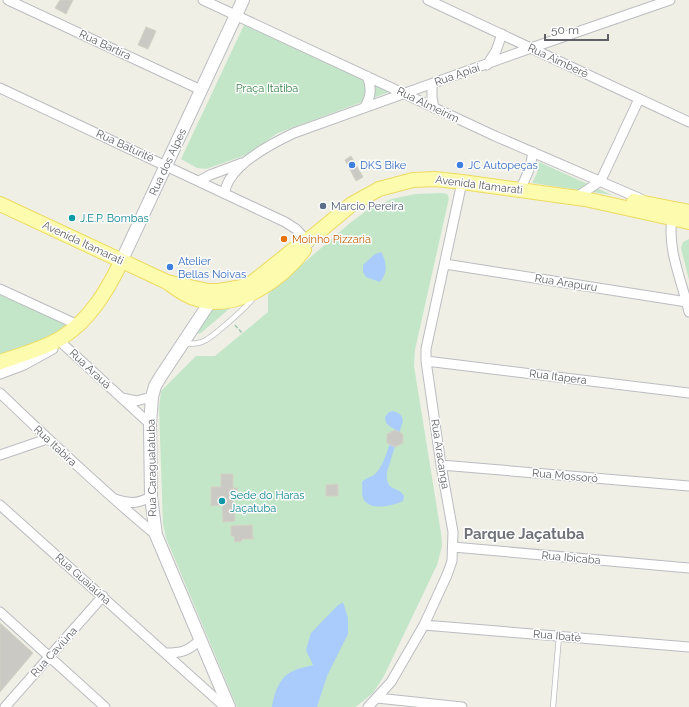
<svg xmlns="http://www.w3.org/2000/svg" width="689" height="707" viewBox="0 0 689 707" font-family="Raleway,sans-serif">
  <rect width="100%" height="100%" fill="#efefe6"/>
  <path fill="#c4e6c8" d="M 244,25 L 389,92 L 278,133 L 246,155 L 206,169 L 197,168 L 181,159 Z
    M 539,162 L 612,195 L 532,183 L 537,173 Z
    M 442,193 L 447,194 L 449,198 L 415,350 L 414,366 L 441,533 L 442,546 L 437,565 L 384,676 L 373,693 L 357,706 L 355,707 L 237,707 L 166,538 L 163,524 L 159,408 L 161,391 L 196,356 L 215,356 L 268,312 L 268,294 L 350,223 L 370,208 L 392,199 L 415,194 Z
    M 689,239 L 689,280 L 681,248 L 683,242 Z
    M 0,294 L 64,324 L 65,326 C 53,340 18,351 0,357 Z
    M 236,303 L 201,333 L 197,334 L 214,307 Z"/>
  <path fill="#a9ccfd" d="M 381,252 C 387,263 388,272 380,282 L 366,277 L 363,272 L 363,265 L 375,254 Z
    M 393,411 C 400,413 402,415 403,421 L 387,472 C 385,493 398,485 404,496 L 403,501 C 393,506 371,511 364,500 C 361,496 363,487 362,482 C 366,477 372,478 376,473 C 385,464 390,441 395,429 L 392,428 L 386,423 L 385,417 L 389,412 Z
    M 343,602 L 348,618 L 348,634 L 327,676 L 317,707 L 272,707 C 274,694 279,678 291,672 C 298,668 306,667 313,665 L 306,650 L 311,633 L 337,606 Z"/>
  <path fill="#cbc9c3" stroke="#d4d1c4" d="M 60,0 L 73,0 L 66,14 L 55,8 Z
    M 146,27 L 156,31 L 148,49 L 138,45 Z
    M 351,156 L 363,177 L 356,181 L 345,160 Z
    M 395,430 L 403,434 L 403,443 L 395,447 L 387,443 L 387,434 Z
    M 221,474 L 233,474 L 233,488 L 237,488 L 238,497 L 233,498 L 235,521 L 223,522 L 222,505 L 211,506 L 211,487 L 221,487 Z
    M 338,484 L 338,496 L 326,496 L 326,485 Z
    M 252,525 L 253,539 L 242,539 L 242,541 L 235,542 L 234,536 L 231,536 L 231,526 Z
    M 0,623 L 33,653 L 0,692 Z"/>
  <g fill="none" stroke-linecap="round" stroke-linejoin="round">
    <g stroke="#bbbcc1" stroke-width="6">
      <path id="lane" d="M 185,344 C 191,344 198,344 204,341 C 213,337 249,305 254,297
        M 553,707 L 559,636"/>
    </g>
    <g stroke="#bbbcc1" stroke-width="11">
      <path id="street" d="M 8,0 L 201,90
        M 203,0 L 495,136 L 641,199
        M 428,0 L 689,122
        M 487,65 L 496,51 L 502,34
        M 432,84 L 432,97 L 434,108
        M 0,88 L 285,222 L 296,229 L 309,243
        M 365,107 C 371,96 372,88 367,76
        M 199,181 L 210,175 L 242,163
        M 519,190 C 527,178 531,167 533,152
        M 224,193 C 226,188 227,183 230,179 C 241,160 275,142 294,133 L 531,48 L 670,0
        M 575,198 L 599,182 L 602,178 L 639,99
        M 672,219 C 667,250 682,281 689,312
        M 445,264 L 687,302
        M 0,289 L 78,325
        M 59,339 L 65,346 L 150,424
        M 426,361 L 689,393
        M 0,374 L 24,365 L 53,349
        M 0,393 C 51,442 102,490 156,535
        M 122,398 L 136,401 L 152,397
        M 0,455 L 47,439
        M 441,465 L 689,486
        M 115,499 C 131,504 136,504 151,497
        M 0,505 L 225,707
        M 453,547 L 689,568
        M 0,612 L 105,707
        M 424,625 L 689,647
        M 166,653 C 182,653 188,651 200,640
        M 377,698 L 462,707
        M 5,707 L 103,596
        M 368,707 L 391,682 L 424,625 L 447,575 L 452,561 L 453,532 L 441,465 L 426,361 L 426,349 L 462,182"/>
    </g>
    <g stroke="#bbbdc3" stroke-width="14">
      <path id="secondary" d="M 121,262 L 243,0
        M 210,302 L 161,376 L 155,386 L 152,397 L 150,424 L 151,497 L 156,535 L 229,707"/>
    </g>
    <g stroke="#eeda61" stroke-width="16">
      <path id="primary" d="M 634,201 L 689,212
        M 0,204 L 167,282 C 177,289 187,297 200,300 C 239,310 281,280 304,250
        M 167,282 L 208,291 L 219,291 L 242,287 L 253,282 L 293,250 L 316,234 L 352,204 L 379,189 L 413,180 L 435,179 L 462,182 L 585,199 L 689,222
        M 0,362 C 20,355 43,349 61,338 C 89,321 107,291 121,262"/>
    </g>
    <path stroke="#9dc7af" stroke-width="1.5" stroke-dasharray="4 2" stroke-linecap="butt" d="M 235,325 L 242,333"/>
    <use href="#lane" stroke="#fff" stroke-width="4.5"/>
    <use href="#street" stroke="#fff" stroke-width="9"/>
    <use href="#secondary" stroke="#fff" stroke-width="12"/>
    <use href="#primary" stroke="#fdfbae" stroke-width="14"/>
  </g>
  <g fill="#3f7fe0" stroke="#fff" stroke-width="1.5">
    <circle cx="352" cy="165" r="4"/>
    <circle cx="460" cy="165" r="4"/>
    <circle cx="170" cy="267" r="4"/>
  </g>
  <circle fill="#5c6f8a" stroke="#fff" stroke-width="1.5" cx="323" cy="206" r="4"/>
  <g fill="#0f9aa8" stroke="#fff" stroke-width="1.5">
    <circle cx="72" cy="218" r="4"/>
    <circle cx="222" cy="501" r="4"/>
  </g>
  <circle fill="#e8710a" stroke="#fff" stroke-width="1.5" cx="284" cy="239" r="4"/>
  <g text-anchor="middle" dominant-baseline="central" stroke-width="3" stroke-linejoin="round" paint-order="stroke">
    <g font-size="11" fill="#5e6066" stroke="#fff">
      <text transform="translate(105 45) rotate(25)">Rua Bartira</text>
      <text transform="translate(558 61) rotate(25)">Rua Aimberê</text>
      <text transform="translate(457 75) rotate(-19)">Rua Apiaí</text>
      <text transform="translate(428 105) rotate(26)">Rua Almeirim</text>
      <text transform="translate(125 146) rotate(25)">Rua Baturité</text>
      <text transform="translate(168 162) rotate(-65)">Rua dos Alpes</text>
      <text transform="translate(479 185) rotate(7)">Avenida Itamarati</text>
      <text transform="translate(83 243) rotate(25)">Avenida Itamarati</text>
      <text transform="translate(566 283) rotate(9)">Rua Arapuru</text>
      <text transform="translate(90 369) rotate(43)">Rua Arauá</text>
      <text transform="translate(558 377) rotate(7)">Rua Itapera</text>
      <text transform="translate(55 446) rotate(43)">Rua Itabira</text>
      <text transform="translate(440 454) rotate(81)">Rua Aracanga</text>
      <text transform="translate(152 468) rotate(-91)">Rua Caraguatatuba</text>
      <text transform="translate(565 476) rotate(5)">Rua Mossoró</text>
      <text transform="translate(571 558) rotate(5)">Rua Ibicaba</text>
      <text transform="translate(83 579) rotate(42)">Rua Guaiaúna</text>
      <text transform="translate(557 636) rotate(5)">Rua Ibaté</text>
      <text transform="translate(54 652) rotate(-48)">Rua Caviúna</text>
    </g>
    <g font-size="11" fill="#378346" stroke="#fff">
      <text x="267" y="88">Praça Itatiba</text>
    </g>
    <g font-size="11" fill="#366cbe" stroke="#fff" text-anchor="start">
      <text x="360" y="165">DKS Bike</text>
      <text x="468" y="165">JC Autopeças</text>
      <text x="178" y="261">Atelier<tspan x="178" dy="13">Bellas Noivas</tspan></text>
    </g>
    <g font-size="11" fill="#4e5e75" stroke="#fff" text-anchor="start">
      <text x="331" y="206">Marcio Pereira</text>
    </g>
    <g font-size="11" fill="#0d838f" stroke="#fff" text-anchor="start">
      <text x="80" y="218">J.E.P. Bombas</text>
      <text x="230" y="495">Sede do Haras<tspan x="230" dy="13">Jaçatuba</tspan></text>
    </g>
    <g font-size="11" fill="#c56008" stroke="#fff" text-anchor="start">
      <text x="292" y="239">Moinho Pizzaria</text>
    </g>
    <g font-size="15" font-weight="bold" fill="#6f7278" stroke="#fff">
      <text x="524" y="534">Parque Jaçatuba</text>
    </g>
  </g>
  <path d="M545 34v6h63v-6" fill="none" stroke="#5e6066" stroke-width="2"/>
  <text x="551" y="34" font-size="12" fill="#5e6066" stroke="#ffffff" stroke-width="3" paint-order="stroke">50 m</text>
</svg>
